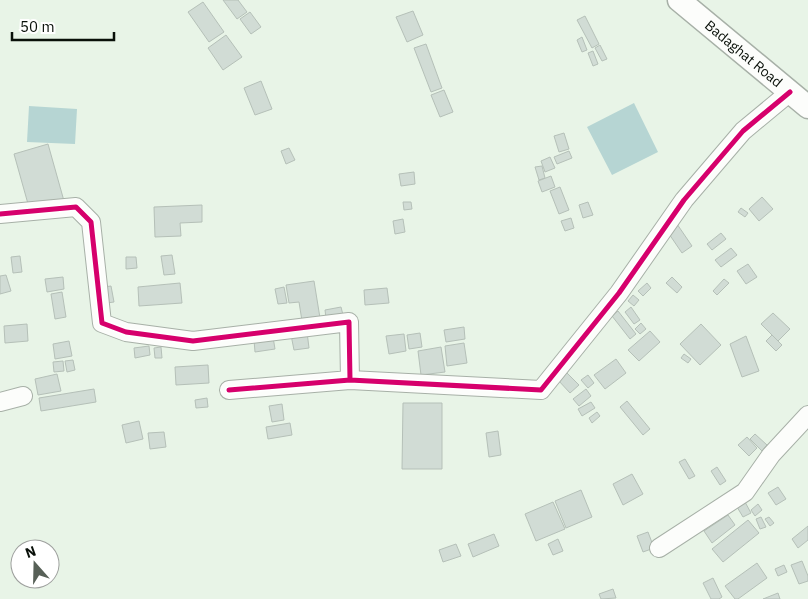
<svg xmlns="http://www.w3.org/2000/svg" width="808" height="599" viewBox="0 0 808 599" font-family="'IBM Plex Sans',sans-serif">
  <rect width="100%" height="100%" fill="#e8f4e7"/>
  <path fill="#b6d5d3" d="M 634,103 L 658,152 L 612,175 L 587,127 Z
    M 29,106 L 77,109 L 75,144 L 27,142 Z"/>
  <path fill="#d1dcd5" stroke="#b5c0b8" d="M 223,0 L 238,0 L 247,12 L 237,19 Z
    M 203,2 L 224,32 L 209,42 L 188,12 Z
    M 413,11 L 423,35 L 407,42 L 396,17 Z
    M 250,12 L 261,27 L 251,34 L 240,19 Z
    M 585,16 L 599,44 L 592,48 L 577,20 Z
    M 226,35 L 242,57 L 223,70 L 208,48 Z
    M 582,37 L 587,50 L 582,52 L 577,40 Z
    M 426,44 L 442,88 L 431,92 L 414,48 Z
    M 600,45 L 607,59 L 602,61 L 595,48 Z
    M 593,51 L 598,64 L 593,66 L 588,53 Z
    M 261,81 L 272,109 L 255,115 L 244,88 Z
    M 444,90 L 453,112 L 440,117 L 431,95 Z
    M 564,133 L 569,149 L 559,152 L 554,136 Z
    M 48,144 L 64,201 L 30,211 L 14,154 Z
    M 289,148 L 295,160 L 286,164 L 281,151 Z
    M 569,151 L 572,158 L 557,164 L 554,157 Z
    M 550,157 L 555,168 L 545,172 L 541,161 Z
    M 542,166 L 545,178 L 539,180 L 535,167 Z
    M 414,172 L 415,184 L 401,186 L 399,174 Z
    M 551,176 L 555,187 L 542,192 L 538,181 Z
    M 560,187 L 569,210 L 559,214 L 550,191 Z
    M 762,197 L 773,209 L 759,221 L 749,209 Z
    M 403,202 L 411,202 L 412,209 L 404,210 Z
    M 588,202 L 593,215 L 583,218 L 579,205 Z
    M 202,205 L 202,222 L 180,223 L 181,236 L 155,237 L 154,207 Z
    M 741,208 L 748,213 L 745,217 L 738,212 Z
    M 571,218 L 574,228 L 565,231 L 561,221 Z
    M 403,219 L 405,232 L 395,234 L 393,221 Z
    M 677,224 L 692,246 L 682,253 L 667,231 Z
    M 721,233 L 726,239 L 712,250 L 707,244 Z
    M 731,248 L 737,255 L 721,267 L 715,260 Z
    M 172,255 L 175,274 L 164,275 L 161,256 Z
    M 20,256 L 22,272 L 13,273 L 11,257 Z
    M 126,257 L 136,257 L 137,268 L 126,269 Z
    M 748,264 L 757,277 L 746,284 L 737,271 Z
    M 6,275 L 11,291 L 0,294 L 0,276 Z
    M 63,277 L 64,289 L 47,292 L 45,279 Z
    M 672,277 L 682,287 L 677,293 L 666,283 Z
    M 724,279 L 729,283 L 717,295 L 713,291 Z
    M 314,281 L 320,318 L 302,321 L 299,302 L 289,303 L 286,285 Z
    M 180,283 L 182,303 L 139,306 L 138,287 Z
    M 647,283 L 651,288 L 643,296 L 638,291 Z
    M 111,286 L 114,302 L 107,303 L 104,287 Z
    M 284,287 L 287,303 L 278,304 L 275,289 Z
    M 387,288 L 389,303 L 365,305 L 364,290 Z
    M 62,292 L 66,317 L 55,319 L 51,294 Z
    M 633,295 L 639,300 L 634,306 L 628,301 Z
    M 341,307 L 343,315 L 326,318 L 325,310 Z
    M 631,307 L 640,320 L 634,324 L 625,312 Z
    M 618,311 L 636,334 L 630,339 L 612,316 Z
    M 773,313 L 790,329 L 778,341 L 761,324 Z
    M 641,323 L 646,329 L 640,334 L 635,329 Z
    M 27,324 L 28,341 L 5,343 L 4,326 Z
    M 701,324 L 721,345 L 700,365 L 680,344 Z
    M 464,327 L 465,339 L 446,342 L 444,330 Z
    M 650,331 L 660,342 L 639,361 L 628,350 Z
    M 307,332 L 309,348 L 294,350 L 291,335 Z
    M 420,333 L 422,347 L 409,349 L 407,335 Z
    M 404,334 L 406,351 L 389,354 L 386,336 Z
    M 772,335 L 782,345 L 776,351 L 766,341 Z
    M 746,336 L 759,371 L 742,377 L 730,344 Z
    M 273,337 L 275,349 L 255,352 L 254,340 Z
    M 69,341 L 72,356 L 55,359 L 53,344 Z
    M 464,343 L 467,363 L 447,366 L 445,346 Z
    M 149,346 L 150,355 L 135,358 L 134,348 Z
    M 161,347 L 162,358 L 155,358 L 154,348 Z
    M 441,347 L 445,372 L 421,375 L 418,351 Z
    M 684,354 L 691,359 L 688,363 L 681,358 Z
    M 616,359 L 626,373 L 605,389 L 594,375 Z
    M 73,360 L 75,370 L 67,372 L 65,361 Z
    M 63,361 L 64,371 L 54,372 L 53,362 Z
    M 208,365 L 209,383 L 176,385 L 175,367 Z
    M 566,372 L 579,385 L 570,393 L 558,380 Z
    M 57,374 L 61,391 L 38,395 L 35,379 Z
    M 588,375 L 594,383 L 588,388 L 581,380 Z
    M 94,389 L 96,402 L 41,411 L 39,398 Z
    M 586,389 L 591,396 L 579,406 L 573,399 Z
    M 207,398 L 208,407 L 196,408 L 195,400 Z
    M 627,401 L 650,429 L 643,435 L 620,407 Z
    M 591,402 L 595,408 L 582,416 L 578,409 Z
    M 403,403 L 442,403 L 442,469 L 402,469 Z
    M 282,404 L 284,420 L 272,422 L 269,406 Z
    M 597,412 L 600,416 L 592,423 L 589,418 Z
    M 139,421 L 143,439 L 126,443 L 122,425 Z
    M 290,423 L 292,435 L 268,439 L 266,427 Z
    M 498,431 L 501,455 L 489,457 L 486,433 Z
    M 164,432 L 166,447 L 150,449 L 148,433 Z
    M 755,434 L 767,445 L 762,451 L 750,439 Z
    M 747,437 L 757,448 L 749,456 L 738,445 Z
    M 685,459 L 695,476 L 689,479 L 679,462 Z
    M 717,467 L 726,481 L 720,485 L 711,471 Z
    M 632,474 L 643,494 L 623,505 L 613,484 Z
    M 778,487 L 786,499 L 776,505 L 768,493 Z
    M 581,490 L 592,517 L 566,528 L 555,501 Z
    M 553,502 L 565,529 L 536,541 L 525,514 Z
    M 745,502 L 751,513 L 743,517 L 737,507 Z
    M 758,504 L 762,510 L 755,516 L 751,510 Z
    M 728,515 L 735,525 L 712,543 L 704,531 Z
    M 761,517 L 766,527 L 760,529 L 756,519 Z
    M 769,517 L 774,523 L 770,526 L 765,519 Z
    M 748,520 L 759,533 L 723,562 L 712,549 Z
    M 808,526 L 808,540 L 798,548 L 792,539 Z
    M 648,532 L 654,548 L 643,552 L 637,536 Z
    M 494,534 L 499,546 L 473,557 L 468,544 Z
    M 558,539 L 563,551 L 553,555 L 548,544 Z
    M 456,544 L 461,556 L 443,562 L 439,550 Z
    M 802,561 L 808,576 L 808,581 L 799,584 L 791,565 Z
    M 757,563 L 767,578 L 738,599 L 735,599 L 725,586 Z
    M 784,565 L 787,572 L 778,576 L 775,569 Z
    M 713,578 L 722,597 L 719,599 L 711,599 L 703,583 Z
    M 613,589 L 616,598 L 601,599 L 599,594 Z
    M 778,593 L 780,599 L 763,599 Z"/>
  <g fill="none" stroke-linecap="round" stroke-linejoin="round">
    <g stroke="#a7b0a7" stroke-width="20">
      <path id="minor" d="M 0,214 L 76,207 L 91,222 L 102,323 L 126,332 L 193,341 L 349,322 L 350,380
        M 229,390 L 350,380 L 541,390 L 619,293 L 684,200 L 743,131 L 790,92
        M 0,402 L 23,396
        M 659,548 L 745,492 L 771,455 L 808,415"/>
    </g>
    <g stroke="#a7b0a7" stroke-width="25">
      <g id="major">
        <path id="s1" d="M 679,0 L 808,107"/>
      </g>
    </g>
    <use href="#minor" stroke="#fcfdfb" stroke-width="18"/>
    <use href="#major" stroke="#fcfdfb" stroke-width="22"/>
    <g stroke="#fff" stroke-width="8">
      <path id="cycleway" d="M 0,214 L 76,207 L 91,222 L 102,323 L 126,332 L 193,341 L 349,322 L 350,380
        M 229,390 L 350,380 L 541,390 L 619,293 L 684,200 L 743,131 L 790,92"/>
    </g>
    <use href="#cycleway" stroke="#d6006c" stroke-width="5"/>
  </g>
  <g text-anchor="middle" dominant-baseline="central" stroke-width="4.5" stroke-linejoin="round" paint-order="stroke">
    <g font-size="14" fill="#091009" stroke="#fff">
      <text stroke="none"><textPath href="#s1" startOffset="84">Badaghat Road</textPath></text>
    </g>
  </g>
  <g transform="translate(35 564) rotate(340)"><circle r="24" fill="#ffffff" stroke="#9d9f9d"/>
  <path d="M0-4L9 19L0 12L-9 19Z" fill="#576057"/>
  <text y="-8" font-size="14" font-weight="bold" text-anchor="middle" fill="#091009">N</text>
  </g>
  <path d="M12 32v8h102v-8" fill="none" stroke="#091009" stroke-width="2.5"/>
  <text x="20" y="32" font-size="15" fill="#091009" stroke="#ffffff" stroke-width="4" paint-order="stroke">50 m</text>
</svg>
